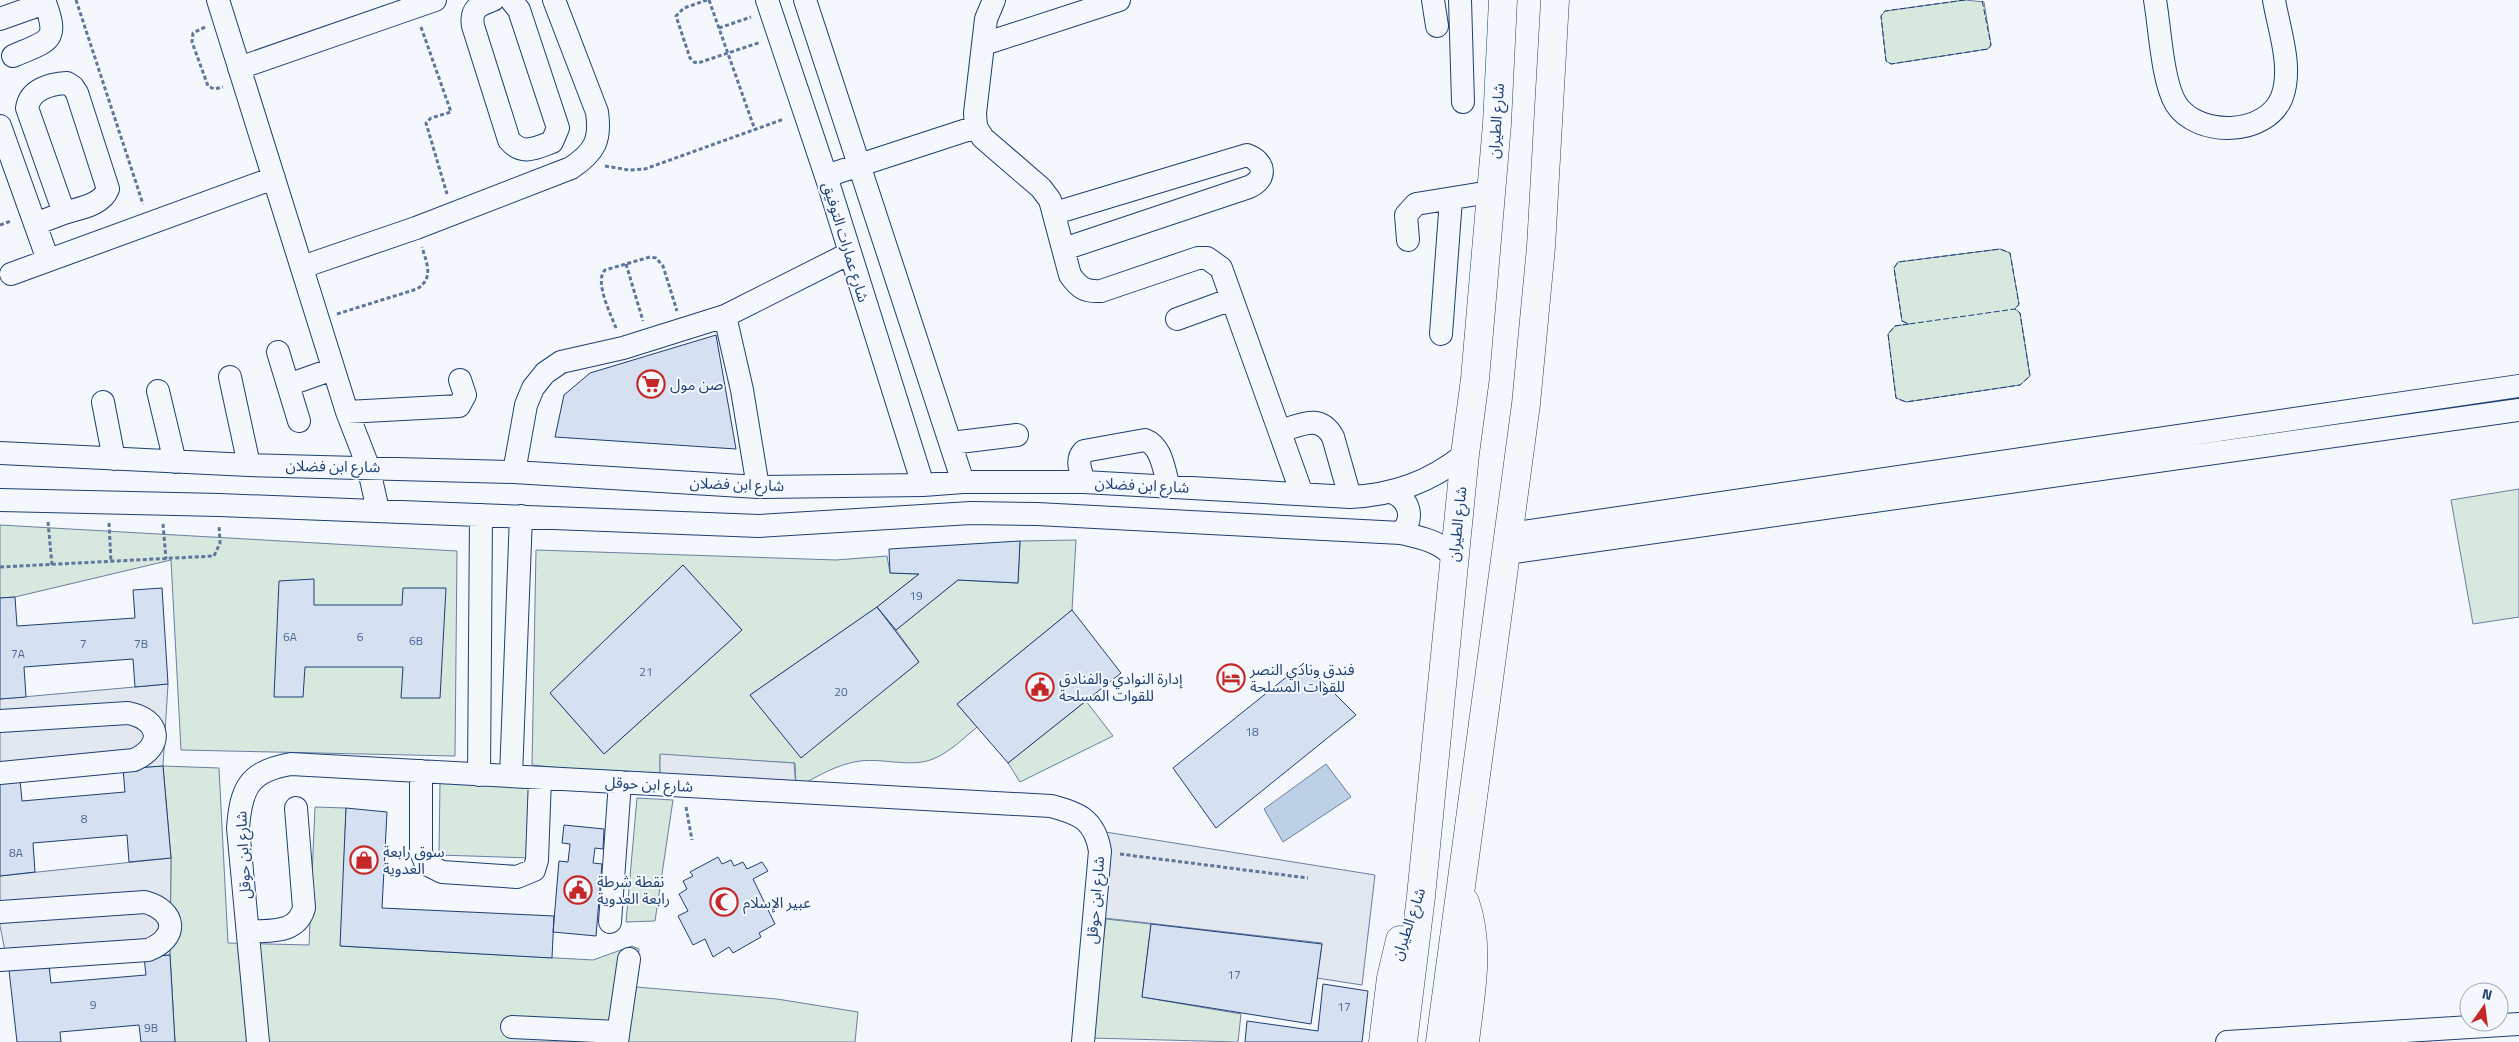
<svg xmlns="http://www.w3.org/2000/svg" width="2519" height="1042" viewBox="0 0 2519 1042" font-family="'Titillium Web','Noto Sans Arabic',sans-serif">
  <rect width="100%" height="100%" fill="#f4f7fb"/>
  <path fill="#d7e8df" stroke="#687fa3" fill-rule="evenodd" d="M 1965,0 L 1984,2 L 1991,45 L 1988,49 L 1891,64 L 1886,61 L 1881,16 L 1885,11 Z
    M 2000,249 L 2010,253 L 2019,304 L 2015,309 L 2020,313 L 2030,376 L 2020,385 L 1906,402 L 1896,398 L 1888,334 L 1895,326 L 1908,324 L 1902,321 L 1894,268 L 1898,262 Z
    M 2519,489 L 2519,617 L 2473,624 L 2451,500 Z
    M 0,525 L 457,551 L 455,756 L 181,750 L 171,560 L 15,597 L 0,598 Z
    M 1076,540 L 1072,610 L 957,704 L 977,727 C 964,738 950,752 933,759 C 911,768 884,758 860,761 C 837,764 816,777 796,788 L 795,763 L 660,755 L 660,779 L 532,765 L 536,550 L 836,560 L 887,556 L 890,573 L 919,574 L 877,607 L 750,695 L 801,757 L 919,662 L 896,630 L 958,580 L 1018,583 L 1020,541 ZM 683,565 L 742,630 L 604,754 L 550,693 Z
    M 1086,701 L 1113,736 L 1020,782 L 1008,763 Z
    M 163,766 L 219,768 L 228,943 L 309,945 L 315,807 L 346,808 L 341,946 L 593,960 L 632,946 L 639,949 L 636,987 L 777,999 L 858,1012 L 855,1042 L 175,1042 L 170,955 L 171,858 Z
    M 440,782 L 533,785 L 531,858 L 439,855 Z
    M 637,798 L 673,800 L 655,921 L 626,922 Z
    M 1106,919 L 1151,924 L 1142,997 L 1241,1014 L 1238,1042 L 1091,1038 Z"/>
  <path fill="#e3e8f0" stroke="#687fa3" d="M 168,684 L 163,766 L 0,781 L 0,699 Z
    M 660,754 L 794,763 L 796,788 L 660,779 Z
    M 1099,831 L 1375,875 L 1362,985 L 1317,978 L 1322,943 L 1104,918 Z
    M 171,858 L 170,955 L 9,970 L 0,926 L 0,876 Z"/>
  <path fill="#bed0e5" stroke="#687fa3" d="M 1326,764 L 1351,797 L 1283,842 L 1264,809 Z"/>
  <path fill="#d5e0f0" stroke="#1d3f73" d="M 716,335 L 736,449 L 555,437 L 564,395 L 590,373 Z
    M 1020,541 L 1018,583 L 958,580 L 896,630 L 877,607 L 919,574 L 890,573 L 889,549 Z
    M 683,565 L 742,630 L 604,754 L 550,693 Z
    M 314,579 L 314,605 L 402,605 L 403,588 L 446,588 L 440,698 L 401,698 L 403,667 L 305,667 L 303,697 L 274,697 L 279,581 Z
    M 162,588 L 168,684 L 135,687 L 133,659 L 24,667 L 26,697 L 0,699 L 0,598 L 15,597 L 17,626 L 135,618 L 133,590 Z
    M 877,607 L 919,662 L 801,758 L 750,695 Z
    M 1072,610 L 1121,673 L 1008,763 L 957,704 Z
    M 1304,663 L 1356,715 L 1216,828 L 1173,768 Z
    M 163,766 L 171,858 L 129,862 L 127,835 L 33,843 L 35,872 L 0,876 L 0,781 L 20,780 L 22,801 L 125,792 L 123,769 Z
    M 346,808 L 387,812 L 382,908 L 554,916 L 552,958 L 340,946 Z
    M 564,825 L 604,829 L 603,849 L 595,848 L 593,863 L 602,864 L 596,936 L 553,932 L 559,861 L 568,862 L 570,844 L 562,843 Z
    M 718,857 L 722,864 L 731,860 L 734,866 L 743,862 L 747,869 L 762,862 L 768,871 L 753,879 L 775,924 L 759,933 L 761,937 L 733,953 L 729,947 L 713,957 L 705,939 L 693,945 L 678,916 L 688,911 L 679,894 L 687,889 L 683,881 L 693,876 L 690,872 Z
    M 1151,924 L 1322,944 L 1311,1024 L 1142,997 Z
    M 170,955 L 175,1042 L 141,1042 L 139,1025 L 60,1032 L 61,1042 L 17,1042 L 9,970 L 49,966 L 51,983 L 146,975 L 144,957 Z
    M 1323,984 L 1368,991 L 1362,1042 L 1245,1042 L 1247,1021 L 1318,1031 Z"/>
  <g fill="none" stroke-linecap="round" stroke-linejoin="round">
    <g stroke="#1d3f73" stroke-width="24">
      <path id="minor" d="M 218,0 L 347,412 L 368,466 L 378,510
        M 493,0 C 479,5 470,9 473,26 L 509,140 C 522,156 536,148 552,142 L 558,128 L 519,10 L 511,0
        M 767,0 L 826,176 L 923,485
        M 805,0 L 963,482
        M 994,0 L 986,19 L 975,113 L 976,127 L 983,138 L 1041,188 L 1050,200 L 1070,275 C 1079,288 1085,292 1101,291 L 1198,258 L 1207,258 L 1221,268 L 1302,494
        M 1433,0 L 1437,26
        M 1460,0 L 1463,102
        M 2155,0 C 2160,28 2162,81 2176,104 C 2198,138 2267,136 2282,97 C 2293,67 2279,30 2274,0
        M 0,19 L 45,3
        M 984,44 L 1119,0
        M 13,56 C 50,40 60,42 44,0
        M 239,68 L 435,0
        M 0,126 L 48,260
        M 826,176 L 976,127
        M 1055,213 L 1247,155 C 1266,162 1267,179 1249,187 L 1064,249
        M 35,224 L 64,213 L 27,108 C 30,89 50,84 67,83 L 73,87 L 77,93 L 108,189 C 102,205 80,208 64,213
        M 1408,240 L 1406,215 L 1416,204 L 1490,192
        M 302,267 L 416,228 L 571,168 C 595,152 601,140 597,112 L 554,0
        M 11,274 L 274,178
        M 725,316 L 742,390 L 758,487
        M 1177,319 L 1232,299
        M 1441,334 L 1451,199
        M 278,352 L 299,421
        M 230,377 L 249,465
        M 288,385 L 333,369
        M 158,391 L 175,462
        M 103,402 L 114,459
        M 347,412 L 459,406 L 465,395 L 460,380
        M 1280,431 C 1301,425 1320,413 1333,437 L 1350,497
        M 951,443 L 1017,435
        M 0,453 L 249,465 L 514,472 L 758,487 L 923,485 L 963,482 L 1084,482 L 1350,497 C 1394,495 1430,482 1465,454
        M 514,472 L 526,405 L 533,388 L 545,373 L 561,362 L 623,348 L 725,316 L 850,253
        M 1084,482 C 1081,471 1075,460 1084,451 L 1145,440 C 1162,446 1164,471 1169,487
        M 1391,492 C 1410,499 1415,519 1401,533
        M 0,500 L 219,505 L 759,526 L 971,513 L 1037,514 L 1401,533 C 1422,538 1439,541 1453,556
        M 1509,534 L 2519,386
        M 1507,553 L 2519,410
        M 0,721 L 128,713 C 160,719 165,746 134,760 L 0,773
        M 421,771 L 421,852 L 426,864 L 442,872 L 517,877 L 534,870 L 537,860 L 540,778
        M 479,775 L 481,515
        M 511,776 L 521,516
        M 0,912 L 145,902 C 177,911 179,938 148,950 L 0,960
        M 610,922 L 620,782
        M 248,932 C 271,930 297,934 304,908 L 296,808
        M 512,1027 L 618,1032
        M 258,1042 L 238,828 C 241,788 249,771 291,764 L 1051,806 C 1079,813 1095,820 1100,851 L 1083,1042
        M 617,1042 L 629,959
        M 2227,1042 L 2519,1024"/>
    </g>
    <g stroke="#1d3f73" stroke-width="29">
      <path id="major" d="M 1383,1042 L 1391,978 L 1400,940
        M 1403,1042 L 1421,896 L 1465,454 L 1475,379 L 1497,124 L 1503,0
        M 1440,1042 L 1526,404 L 1541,247 L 1555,0
        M 1465,1042 C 1470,996 1481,947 1465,902"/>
    </g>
    <path stroke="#5e769c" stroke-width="3" stroke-dasharray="4 2.5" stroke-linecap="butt" d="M 76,0 L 143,204
      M 707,0 L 684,8 L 676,16 L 690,58 L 694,62 L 698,63 L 761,42
      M 709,0 L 755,130
      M 205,27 L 193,33 L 192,42 L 208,86 L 214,89 L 223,87
      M 421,27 L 451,112 L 431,118 L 426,123 L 447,194
      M 719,28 L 751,17
      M 605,166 L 629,170 L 645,169 L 784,119
      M 0,225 L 11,221
      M 626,264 L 643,321
      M 337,314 L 417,289 C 434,278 427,264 422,247
      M 616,328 C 611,315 594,281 605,270 L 650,257 L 656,258 L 663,266 L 677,311
      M 48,522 L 52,565
      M 109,523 L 111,562
      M 163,524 L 166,559
      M 0,567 L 214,556 L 220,543 L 219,526
      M 686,807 L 692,840
      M 1120,854 L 1308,878"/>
    <use href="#minor" stroke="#f4f7fb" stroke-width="22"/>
    <use href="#major" stroke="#f4f7fb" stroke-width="28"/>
    <path stroke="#1d3f73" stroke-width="1" stroke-dasharray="6 2.5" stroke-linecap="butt" d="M 1965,0 L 1885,11 L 1881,16 L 1886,61 L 1891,64 L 1988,49 L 1991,45 L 1982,0
      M 1909,324 L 1895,326 L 1888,334 L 1896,398 L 1906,402 L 2020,385 L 2030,376 L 2020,313 L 2015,309 L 1909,324 L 1902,321 L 1894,268 L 1898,262 L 2000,249 L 2010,253 L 2019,304 L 2015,309"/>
  </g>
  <defs>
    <g id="supermarket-ring" transform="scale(1.4375)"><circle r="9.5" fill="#f4f7fb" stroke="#c62828" stroke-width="1.5"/><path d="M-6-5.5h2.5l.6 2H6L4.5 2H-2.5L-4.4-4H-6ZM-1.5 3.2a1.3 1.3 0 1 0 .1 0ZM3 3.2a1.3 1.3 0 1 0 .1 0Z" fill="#c62828"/></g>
    <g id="hotel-ring" transform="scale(1.4375)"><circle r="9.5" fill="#f4f7fb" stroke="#c62828" stroke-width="1.5"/><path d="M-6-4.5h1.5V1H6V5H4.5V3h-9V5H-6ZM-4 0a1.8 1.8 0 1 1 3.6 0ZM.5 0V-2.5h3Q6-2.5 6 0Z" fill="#c62828"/></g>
    <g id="civic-ring" transform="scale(1.4375)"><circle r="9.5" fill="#f4f7fb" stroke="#c62828" stroke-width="1.5"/><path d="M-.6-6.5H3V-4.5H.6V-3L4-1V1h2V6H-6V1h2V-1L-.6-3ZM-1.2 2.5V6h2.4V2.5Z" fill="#c62828"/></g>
    <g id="shop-ring" transform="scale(1.4375)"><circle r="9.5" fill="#f4f7fb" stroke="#c62828" stroke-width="1.5"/><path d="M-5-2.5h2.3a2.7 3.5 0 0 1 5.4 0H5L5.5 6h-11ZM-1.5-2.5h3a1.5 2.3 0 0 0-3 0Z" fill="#c62828"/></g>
    <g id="mosque-ring" transform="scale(1.4375)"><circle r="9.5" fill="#f4f7fb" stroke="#c62828" stroke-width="1.5"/><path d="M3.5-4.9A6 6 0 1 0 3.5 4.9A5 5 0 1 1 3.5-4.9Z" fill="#c62828"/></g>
  </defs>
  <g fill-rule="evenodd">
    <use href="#supermarket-ring" x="651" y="384"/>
    <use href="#hotel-ring" x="1231" y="678"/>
    <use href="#civic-ring" x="1040" y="687"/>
    <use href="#shop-ring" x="364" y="860"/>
    <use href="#civic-ring" x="578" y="890"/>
    <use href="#mosque-ring" x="724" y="902"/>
  </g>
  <g text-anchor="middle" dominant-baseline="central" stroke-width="4" stroke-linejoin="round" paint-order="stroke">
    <g font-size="12" fill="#4b6792">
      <text x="916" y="595">19</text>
      <text x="290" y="636">6A</text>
      <text x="360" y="636">6</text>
      <text x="416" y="640">6B</text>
      <text x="83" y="643">7</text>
      <text x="141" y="643">7B</text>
      <text x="18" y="653">7A</text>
      <text x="646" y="671">21</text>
      <text x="841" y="691">20</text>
      <text x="1252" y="731">18</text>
      <text x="84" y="818">8</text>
      <text x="16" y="852">8A</text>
      <text x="1234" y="974">17</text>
      <text x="93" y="1004">9</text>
      <text x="1344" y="1006">17</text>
      <text x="151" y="1027">9B</text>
    </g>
    <g font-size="15" fill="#1d3f73" stroke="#f4f7fb">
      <text transform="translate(1496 121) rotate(-86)">شارع الطيران</text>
      <text transform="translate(846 242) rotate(73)">شارع عمارات التوفيق</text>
      <text transform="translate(333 466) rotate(1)">شارع ابن فضلان</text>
      <text transform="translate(737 484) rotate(2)">شارع ابن فضلان</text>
      <text transform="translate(1142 485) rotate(3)">شارع ابن فضلان</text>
      <text transform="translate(1457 524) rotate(-84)">شارع الطيران</text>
      <text transform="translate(649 784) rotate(3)">شارع ابن حوقل</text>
      <text transform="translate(243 855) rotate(-93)">شارع ابن حوقل</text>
      <text transform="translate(1095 900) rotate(-85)">شارع ابن حوقل</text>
      <text transform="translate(1408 924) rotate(-71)">شارع الطيران</text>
    </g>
    <g font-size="15" fill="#1d3f73" stroke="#f4f7fb" text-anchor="start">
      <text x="670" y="384">صن مول</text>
      <text x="1250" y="669">فندق ونادي النصر<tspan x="1250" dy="17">للقوات المسلحة</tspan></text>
      <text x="1059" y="678">إدارة النوادي والفنادق<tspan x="1059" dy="17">للقوات المسلحة</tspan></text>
      <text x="383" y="851">سوق رابعة<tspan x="383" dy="17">العدوية</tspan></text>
      <text x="597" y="881">نقطة شرطة<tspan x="597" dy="17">رابعة العدوية</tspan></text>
      <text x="743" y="902">عبير الإسلام</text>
    </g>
  </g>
  <g transform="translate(2484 1007) rotate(14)"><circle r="24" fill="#f4f7fb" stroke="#9eadc5"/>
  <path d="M0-4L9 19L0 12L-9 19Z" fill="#c62828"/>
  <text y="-8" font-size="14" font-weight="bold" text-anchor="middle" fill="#1d3f73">N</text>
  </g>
</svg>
